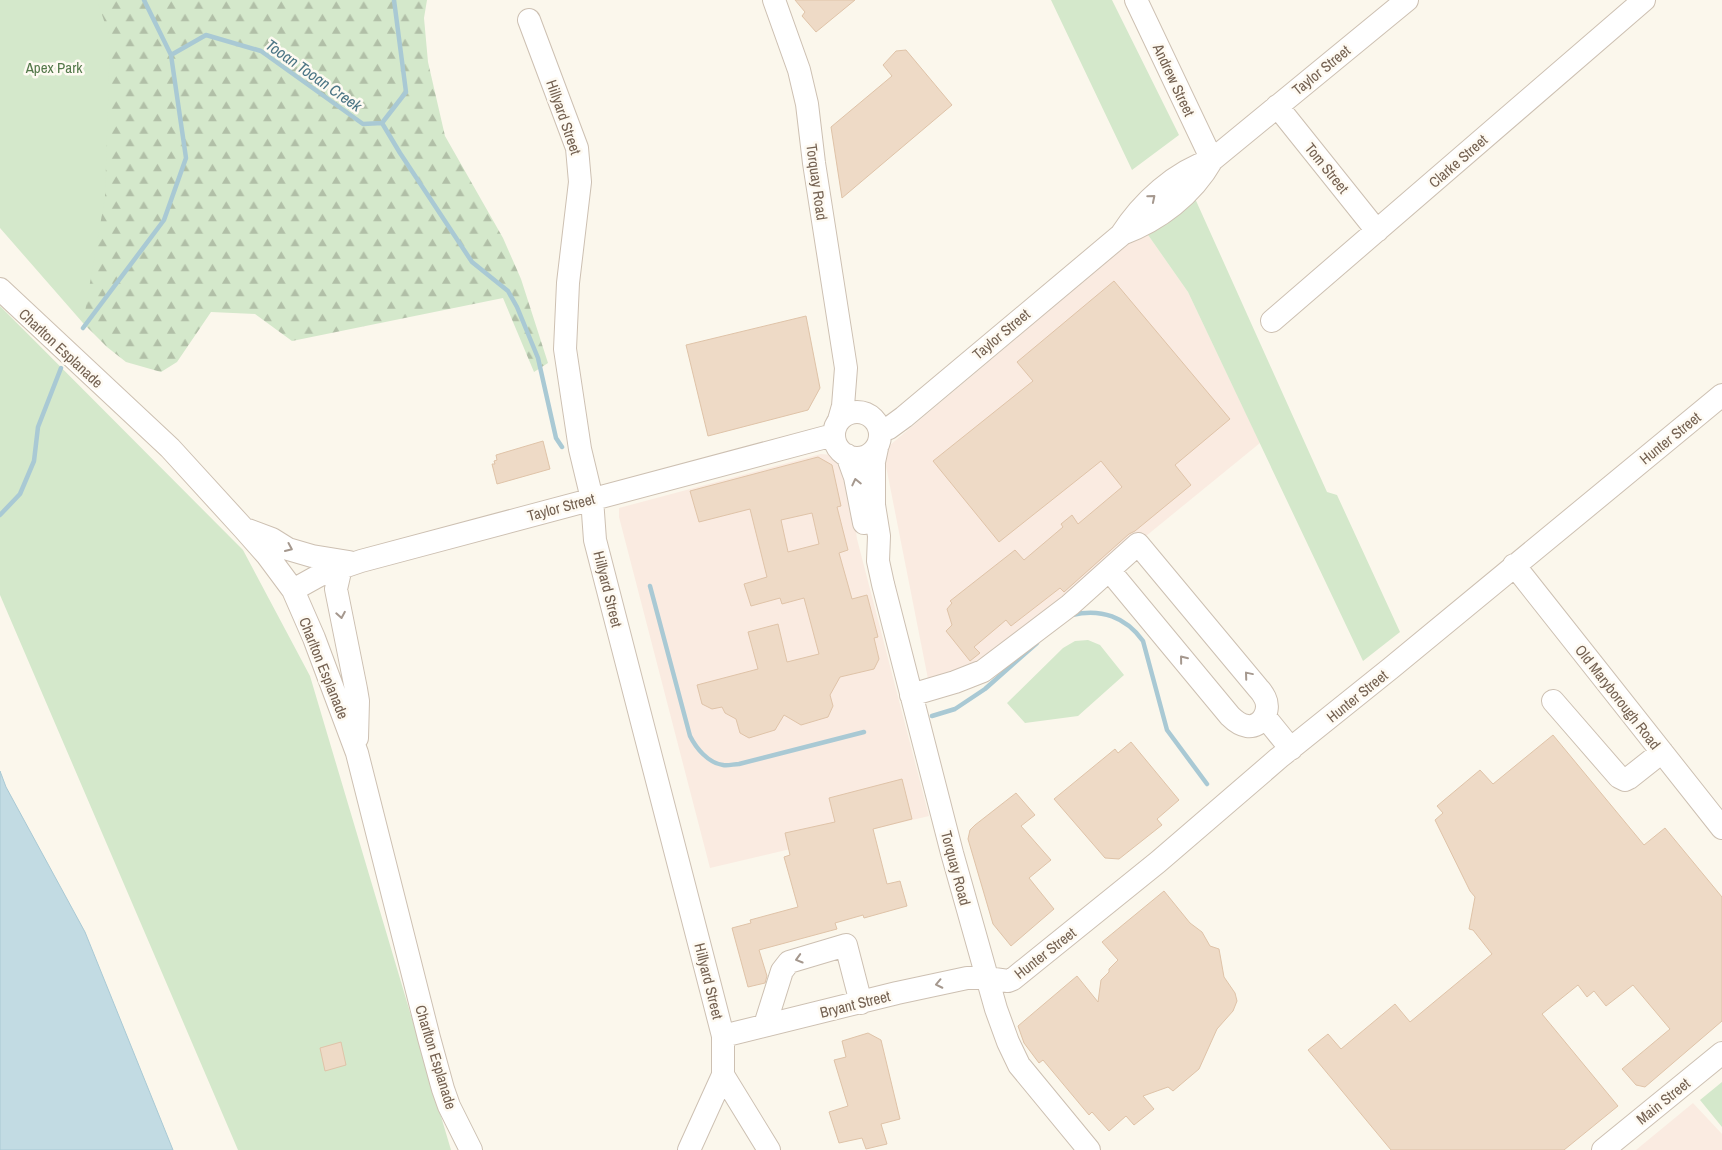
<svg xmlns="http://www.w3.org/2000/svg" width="1722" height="1150" viewBox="0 0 1722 1150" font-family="'Archivo Narrow',sans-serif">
  <defs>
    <pattern id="forest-firs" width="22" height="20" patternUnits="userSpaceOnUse" patternTransform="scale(1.25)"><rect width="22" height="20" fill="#d4e8cb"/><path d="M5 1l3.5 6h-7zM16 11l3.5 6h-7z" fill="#b1bfa7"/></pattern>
  </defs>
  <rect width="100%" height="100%" fill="#fbf7ec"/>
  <path fill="#faebe1" d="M 1146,232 L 1188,292 L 1260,443 L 1059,607 L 980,662 L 929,684 L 883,451 L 1138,235 Z
    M 821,454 L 832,455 L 840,462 L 854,517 L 857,539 L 929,816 L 710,868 L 619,517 L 619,508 Z
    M 1693,1103 L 1722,1134 L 1722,1150 L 1636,1150 Z"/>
  <path fill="url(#forest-firs)" d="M 94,0 L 427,0 L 424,18 L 428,62 L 445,136 L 503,238 L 521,279 L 548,363 L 534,372 L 503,298 L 292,341 L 255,314 L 211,312 L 177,362 L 161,372 L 126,362 L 107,347 L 83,323 L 76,258 Z"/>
  <path fill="#d4e8cb" d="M 0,0 L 97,0 L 110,38 L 105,197 L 83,323 L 0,228 Z
    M 1051,0 L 1112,0 L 1179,135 L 1132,170 Z
    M 1193,194 L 1327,492 L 1337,495 L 1400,632 L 1363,661 L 1188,292 L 1146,232 Z
    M 0,306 L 243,550 L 310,676 L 451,1150 L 238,1150 L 0,595 Z
    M 1088,640 L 1100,645 L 1124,675 L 1078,716 L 1025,723 L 1007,703 L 1063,648 L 1075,641 Z
    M 1722,1082 L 1722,1127 L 1700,1100 Z"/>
  <path fill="#c2dbe3" stroke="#a9c9d4" d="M 0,771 L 6,787 L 85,932 L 173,1150 L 0,1150 Z"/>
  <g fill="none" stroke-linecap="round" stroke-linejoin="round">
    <path stroke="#a9c9d4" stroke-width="4.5" d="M 144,0 L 171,55
      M 382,123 L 400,153 L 472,262 L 508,291 L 517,307 L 538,358 L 556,438 L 562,447
      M 83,328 L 164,220 L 186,158 L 171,55 L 206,35 L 261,51 L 363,124 L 382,123 L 406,92 L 394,0
      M 0,515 L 20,494 L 34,461 L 38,427 L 61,368
      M 650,586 L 690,736 C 696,748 708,763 723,765 C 728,766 734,764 739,764 L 864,732
      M 1072,615 C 1101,608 1126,617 1143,641 L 1167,730 L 1207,784
      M 932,716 L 955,709 L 985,689 L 1037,643"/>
  </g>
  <path fill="#eedac6" stroke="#dfc3a8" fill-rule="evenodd" d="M 795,0 L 855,0 L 816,32 L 802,16 L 805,12 Z
    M 906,50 L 952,105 L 842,198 L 831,127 L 892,76 L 883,65 L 896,51 Z
    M 1114,281 L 1230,419 L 1175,465 L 1191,485 L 1135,531 L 1129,534 L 1064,592 L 1060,588 L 1011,626 L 1006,620 L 974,647 L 980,653 L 970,661 L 946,631 L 952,625 L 947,609 L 952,603 L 950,601 L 1015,550 L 1024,560 L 1063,527 L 1061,524 L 1072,515 L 1078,524 L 1122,487 L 1101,461 L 999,542 L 933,461 L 1033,381 L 1017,362 Z
    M 806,316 L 820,388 L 808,410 L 708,436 L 686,345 Z
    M 543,441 L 550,469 L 497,484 L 492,464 L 495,464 L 494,461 L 497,460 L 496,455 Z
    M 818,457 L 832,465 L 841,506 L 837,507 L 848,550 L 839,553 L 852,599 L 867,595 L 878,637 L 874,638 L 879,659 L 874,669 L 840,677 L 830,695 L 833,706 L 828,717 L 801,725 L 784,715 L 775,730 L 749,738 L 740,733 L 736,719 L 725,713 L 722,707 L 712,709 L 702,704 L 697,685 L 758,669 L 748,632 L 778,624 L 787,662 L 819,654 L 804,598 L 782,604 L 780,598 L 751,606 L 744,584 L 767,577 L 750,509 L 699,522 L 690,491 ZM 812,513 L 819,544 L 788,552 L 781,520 Z
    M 1553,735 L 1644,845 L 1665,828 L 1722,897 L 1722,1021 L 1645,1087 L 1636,1085 L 1622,1069 L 1670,1029 L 1633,985 L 1606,1006 L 1594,991 L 1587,997 L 1578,985 L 1542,1014 L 1618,1106 L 1564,1150 L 1391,1150 L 1308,1050 L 1328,1034 L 1341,1049 L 1395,1004 L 1410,1022 L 1492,954 L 1473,930 L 1469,929 L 1475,897 L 1470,891 L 1435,820 L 1443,813 L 1437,806 L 1480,770 L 1493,784 Z
    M 1131,742 L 1179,800 L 1157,819 L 1162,825 L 1119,859 L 1105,858 L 1054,799 L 1115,749 L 1118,753 Z
    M 902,779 L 912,819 L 873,829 L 887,884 L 900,881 L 907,906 L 864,918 L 863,915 L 835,923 L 837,929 L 759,950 L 767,976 L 765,983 L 748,987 L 732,928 L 751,923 L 750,920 L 798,907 L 784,857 L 790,855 L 785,833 L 835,822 L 829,798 Z
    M 1016,793 L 1035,815 L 1021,826 L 1051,860 L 1029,878 L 1054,909 L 1011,946 L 993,924 L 968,839 L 970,830 L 975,825 Z
    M 1164,891 L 1190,923 L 1202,932 L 1210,946 L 1219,949 L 1224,977 L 1235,993 L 1237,1001 L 1233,1011 L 1217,1029 L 1199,1069 L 1173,1091 L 1168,1087 L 1143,1096 L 1154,1109 L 1134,1125 L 1126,1116 L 1109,1131 L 1092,1112 L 1089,1115 L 1043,1060 L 1039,1063 L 1024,1043 L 1018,1026 L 1077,976 L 1098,1002 L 1101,980 L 1109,972 L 1109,969 L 1118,960 L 1102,942 Z
    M 868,1033 L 881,1040 L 900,1119 L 881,1124 L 887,1144 L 866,1149 L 862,1138 L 839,1143 L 829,1112 L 848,1106 L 834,1060 L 846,1057 L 842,1041 Z
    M 341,1042 L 346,1065 L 325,1071 L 320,1048 Z"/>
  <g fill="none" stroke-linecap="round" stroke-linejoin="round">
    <g stroke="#cdc0b2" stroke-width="24">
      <path id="minor" d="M 774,0 L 799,70 L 807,104 L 814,163 L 846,368 L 843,406 L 839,420
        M 1136,0 L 1212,160
        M 529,20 L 577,148 L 580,182 L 568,283 L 565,349 L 580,449 L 592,499 L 595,540 L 723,1036 L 723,1075 L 689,1150
        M 1277,106 L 1377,231
        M 1122,234 C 1159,220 1192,195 1212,160 L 1407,0
        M 0,289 L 170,448 L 244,529 L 267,555 L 293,590 L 314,638 L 357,753 L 429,1038 L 443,1089 L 449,1106 L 471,1150
        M 1272,321 L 1644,0
        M834 435a23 23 0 1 1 46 0a23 23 0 1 1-46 0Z
        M 880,431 L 889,428 L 904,417 L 1121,235 C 1142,202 1175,172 1212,160
        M 877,448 L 874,462 L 874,505 L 879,536 L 878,561 L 883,584 L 952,853 L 996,1009 L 1008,1042 L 1019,1065 L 1089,1150
        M 847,455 L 855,477 L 864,523
        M 248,530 L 272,539 L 288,549 L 312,556 L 349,562
        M 1514,565 L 1722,828
        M 341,567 L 336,589 L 356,689 L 358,701 L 357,738
        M 293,590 L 320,575 L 361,561 L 826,437 L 834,438
        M 911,695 L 955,682 L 983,671 L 1070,605 L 1138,544 L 1258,688 C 1261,691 1263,694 1265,698 C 1271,710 1262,728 1247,726 C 1240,725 1235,721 1230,716 L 1109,570
        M 1553,701 L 1619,777 L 1625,780 L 1629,778 L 1662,752
        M 1265,717 L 1291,749
        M 765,1025 L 782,971 L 789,962 L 846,945 L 861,1003
        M 723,1036 L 897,993 L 967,978 L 987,978 L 1008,981 L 1013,979 L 1158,862 L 1280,757 L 1391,668 L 1722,395
        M 723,1075 L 769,1150
        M 1603,1150 L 1722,1053"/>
    </g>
    <use href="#minor" stroke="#fff" stroke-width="22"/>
  </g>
  <defs><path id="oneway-chevron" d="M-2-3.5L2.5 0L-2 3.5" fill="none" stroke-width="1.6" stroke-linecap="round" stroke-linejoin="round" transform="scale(1.25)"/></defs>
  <g stroke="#a5988e">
    <use href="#oneway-chevron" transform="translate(1152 198) rotate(-40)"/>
    <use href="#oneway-chevron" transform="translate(856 482) rotate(-103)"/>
    <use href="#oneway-chevron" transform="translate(289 548) rotate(24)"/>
    <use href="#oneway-chevron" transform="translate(341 615) rotate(80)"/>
    <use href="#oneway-chevron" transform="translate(1183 659) rotate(-129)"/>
    <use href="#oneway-chevron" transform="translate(1248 675) rotate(-130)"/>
    <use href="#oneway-chevron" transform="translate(799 959) rotate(164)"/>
    <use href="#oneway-chevron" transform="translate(939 984) rotate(168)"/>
  </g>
  <g text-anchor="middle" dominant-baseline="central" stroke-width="5" stroke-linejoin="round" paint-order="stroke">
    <g font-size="15" fill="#53784a" stroke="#fefaf2">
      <text x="54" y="67">Apex Park</text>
    </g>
    <g font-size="15" fill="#746151" stroke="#fefaf2">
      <text transform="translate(1321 70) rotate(-39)">Taylor Street</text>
      <text transform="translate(1174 80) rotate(65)">Andrew Street</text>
      <text transform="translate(564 117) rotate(71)">Hillyard Street</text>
      <text transform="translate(1458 161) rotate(-41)">Clarke Street</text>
      <text transform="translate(1327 168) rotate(51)">Tom Street</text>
      <text transform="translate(817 182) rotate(82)">Torquay Road</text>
      <text transform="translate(1001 334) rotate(-40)">Taylor Street</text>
      <text transform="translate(61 348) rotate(43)">Charlton Esplanade</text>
      <text transform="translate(1670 438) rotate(-39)">Hunter Street</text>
      <text transform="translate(561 507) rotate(-15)">Taylor Street</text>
      <text transform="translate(608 589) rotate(76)">Hillyard Street</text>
      <text transform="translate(324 668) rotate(68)">Charlton Esplanade</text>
      <text transform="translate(1357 696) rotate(-39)">Hunter Street</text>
      <text transform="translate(1618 697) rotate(52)">Old Maryborough Road</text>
      <text transform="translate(956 868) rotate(75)">Torquay Road</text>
      <text transform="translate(1045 953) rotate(-38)">Hunter Street</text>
      <text transform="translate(709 981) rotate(76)">Hillyard Street</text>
      <text transform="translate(855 1004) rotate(-14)">Bryant Street</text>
      <text transform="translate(436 1057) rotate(73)">Charlton Esplanade</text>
      <text transform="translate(1663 1101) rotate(-39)">Main Street</text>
    </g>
    <g font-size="16" font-style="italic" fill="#4c7585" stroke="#fefaf2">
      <text transform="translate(314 75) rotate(35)">Tooan Tooan Creek</text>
    </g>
  </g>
</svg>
